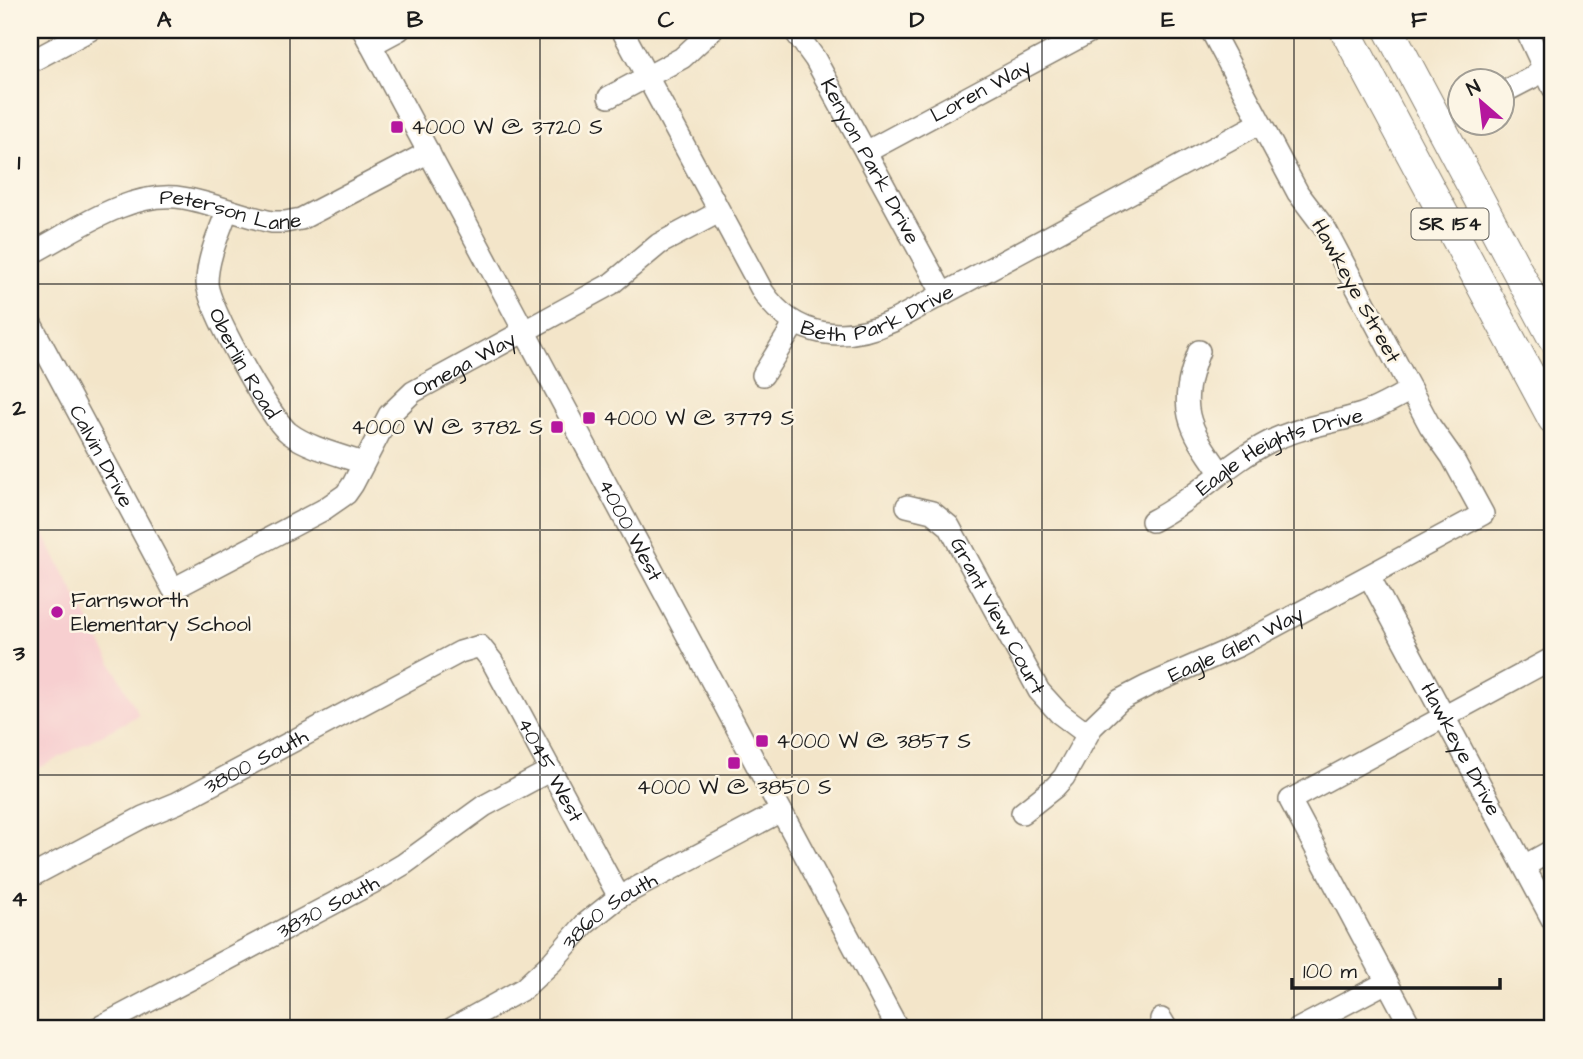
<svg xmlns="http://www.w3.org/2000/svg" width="1583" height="1059" viewBox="0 0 1583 1059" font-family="'Architects Daughter',sans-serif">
  <rect width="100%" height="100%" fill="#fcf5e5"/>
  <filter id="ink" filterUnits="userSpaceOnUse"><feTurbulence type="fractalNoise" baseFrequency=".0143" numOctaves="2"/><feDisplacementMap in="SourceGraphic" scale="14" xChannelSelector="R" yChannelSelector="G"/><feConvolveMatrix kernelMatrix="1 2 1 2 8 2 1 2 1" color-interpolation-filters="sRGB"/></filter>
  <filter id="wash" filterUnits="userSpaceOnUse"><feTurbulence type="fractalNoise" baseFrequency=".00686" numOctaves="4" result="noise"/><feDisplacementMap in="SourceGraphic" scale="28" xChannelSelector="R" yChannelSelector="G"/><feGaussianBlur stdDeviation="1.57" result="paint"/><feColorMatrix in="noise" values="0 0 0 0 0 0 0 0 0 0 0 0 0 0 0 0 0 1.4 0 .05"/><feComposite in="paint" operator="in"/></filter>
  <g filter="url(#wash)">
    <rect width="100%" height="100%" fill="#f3e5c9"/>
    <path fill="#f7cfd0" d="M 30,509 L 139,715 L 30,773 Z"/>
  </g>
  <g filter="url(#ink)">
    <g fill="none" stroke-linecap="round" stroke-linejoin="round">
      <g stroke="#888072" stroke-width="24">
        <g id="minor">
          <path id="s1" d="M 363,30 L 898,1029"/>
          <path id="s2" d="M 622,30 L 763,292 C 795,339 845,343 893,321 L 1260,123"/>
          <path id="s3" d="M 794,30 L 815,59 L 943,294"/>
          <path d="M 1526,30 L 1553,88"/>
          <path d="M 371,45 L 399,30"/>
          <path d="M 30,62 L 90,30"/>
          <path d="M 1502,93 L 1531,78 L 1553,60"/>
          <path d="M 609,97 L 682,58 L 712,30"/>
          <path id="s4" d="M 866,152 L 1093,30"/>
          <path id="s5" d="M 227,211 C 219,233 207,259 207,283 C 208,307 269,417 289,433 C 309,448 340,455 363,463"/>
          <path id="s6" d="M 30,254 C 74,231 131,189 183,198 C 213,203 242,216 272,222 L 285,222 L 301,219 L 429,152"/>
          <path id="s7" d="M 30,322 L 173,589 L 323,510 L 346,494 L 353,484 L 389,415 L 413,392 L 611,284 L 659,244 L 719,212"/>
          <path d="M 1199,351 C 1177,407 1187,426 1221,473"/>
          <path d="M 763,375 L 795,323"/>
          <path id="s8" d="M 907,506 L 932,512 L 949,526 L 1039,691 L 1059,713 L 1087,734"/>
          <path id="s9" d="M 1152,521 C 1195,499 1226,464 1269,442 C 1299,427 1330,424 1362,414 C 1379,408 1395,398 1411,390"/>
          <path id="s10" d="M 1369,576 L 1553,921"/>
          <path id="s11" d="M 1022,813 L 1055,787 L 1064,777 L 1092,727 L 1120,700 L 1147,686 L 1238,646 L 1483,514 L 1452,457 L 1430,426 L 1326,230 L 1298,193 L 1211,30"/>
          <path d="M 1524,866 L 1553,850"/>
          <path id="s12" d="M 30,877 L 143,817 L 177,803 L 460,652 L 480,646 L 492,661 L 619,897"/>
          <path d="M 1161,1019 L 1167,1029"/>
          <path id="s13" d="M 96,1029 L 372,883 L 404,864 L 484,806 L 551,770"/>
          <path id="s14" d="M 451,1029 L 523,989 L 552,962 L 585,924 L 619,897 L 781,811"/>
          <path d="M 1298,1029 L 1387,982"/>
          <path d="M 1412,1029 L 1290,800 L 1553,658"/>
        </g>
      </g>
      <g stroke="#888072" stroke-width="32">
        <path id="highway" d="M 1345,30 L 1553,419
          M 1389,30 L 1553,338"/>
      </g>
      <use href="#minor" stroke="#fff" stroke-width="21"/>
      <use href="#highway" stroke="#fff" stroke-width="30"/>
    </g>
  </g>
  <path fill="none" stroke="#1c1c1c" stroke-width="2" stroke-opacity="0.55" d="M 290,30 L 290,1029M 540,30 L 540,1029M 792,30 L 792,1029M 1042,30 L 1042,1029M 1294,30 L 1294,1029M 30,284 L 1553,284M 30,530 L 1553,530M 30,775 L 1553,775"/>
  <g fill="#b5179e" stroke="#fcf5e5" stroke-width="2.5">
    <rect x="390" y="120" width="14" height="14" rx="3.5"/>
    <rect x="582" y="411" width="14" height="14" rx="3.5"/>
    <rect x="550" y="420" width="14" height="14" rx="3.5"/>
    <circle cx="57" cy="612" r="7"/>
    <rect x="755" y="734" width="14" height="14" rx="3.5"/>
    <rect x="727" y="756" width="14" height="14" rx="3.5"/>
  </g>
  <g text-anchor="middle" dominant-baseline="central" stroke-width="5" stroke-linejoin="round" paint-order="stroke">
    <rect fill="#fcf5e5" stroke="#5f5d58" stroke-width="2" x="1411.5" y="208.5" width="77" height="31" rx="5"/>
    <g font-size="19" font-weight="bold" fill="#1c1c1c">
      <text x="1450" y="224">SR 154</text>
    </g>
    <g font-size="21" fill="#1c1c1c" stroke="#fcf5e5">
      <text stroke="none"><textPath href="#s4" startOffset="130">Loren Way</textPath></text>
      <text stroke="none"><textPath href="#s3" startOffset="152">Kenyon Park Drive</textPath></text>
      <text stroke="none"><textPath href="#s6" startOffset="215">Peterson Lane</textPath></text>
      <text transform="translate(1356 291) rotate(61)">Hawkeye Street</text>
      <text stroke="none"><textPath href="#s2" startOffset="430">Beth Park Drive</textPath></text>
      <text stroke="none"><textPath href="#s5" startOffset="164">Oberlin Road</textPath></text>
      <text stroke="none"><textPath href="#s7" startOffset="682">Omega Way</textPath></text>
      <text stroke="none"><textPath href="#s9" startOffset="147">Eagle Heights Drive</textPath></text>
      <text stroke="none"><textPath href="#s7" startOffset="152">Calvin Drive</textPath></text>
      <text stroke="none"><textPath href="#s1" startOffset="567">4000 West</textPath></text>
      <text stroke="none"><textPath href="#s8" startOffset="150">Grant View Court</textPath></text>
      <text stroke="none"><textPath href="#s11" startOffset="280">Eagle Glen Way</textPath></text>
      <text stroke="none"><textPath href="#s10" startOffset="196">Hawkeye Drive</textPath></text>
      <text stroke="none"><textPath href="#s12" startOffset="254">3800 South</textPath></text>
      <text stroke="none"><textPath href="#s12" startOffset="649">4045 West</textPath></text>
      <text stroke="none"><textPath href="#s13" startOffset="262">3830 South</textPath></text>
      <text stroke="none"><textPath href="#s14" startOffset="200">3860 South</textPath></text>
    </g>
    <g font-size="21" fill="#1c1c1c" stroke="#fcf5e5" text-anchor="start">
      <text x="411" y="127">4000 W @ 3720 S</text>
      <text x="603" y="418">4000 W @ 3779 S</text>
      <text x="543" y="427" text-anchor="end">4000 W @ 3782 S</text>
      <text x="71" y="600">Farnsworth<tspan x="71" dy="24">Elementary School</tspan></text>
      <text x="776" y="741">4000 W @ 3857 S</text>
      <text x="734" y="787" text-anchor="middle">4000 W @ 3850 S</text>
    </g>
  </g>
  <rect width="1583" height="1059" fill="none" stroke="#fcf5e5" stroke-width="77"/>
  <g transform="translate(1481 102) rotate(332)"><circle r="33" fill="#fcf5e5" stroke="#a29e95" stroke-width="2"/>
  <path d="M0-5L12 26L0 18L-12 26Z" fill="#b5179e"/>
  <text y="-10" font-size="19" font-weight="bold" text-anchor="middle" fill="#1c1c1c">N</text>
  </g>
  <path d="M1292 978v10h208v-10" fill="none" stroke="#1c1c1c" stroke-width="3.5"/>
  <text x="1303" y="978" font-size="21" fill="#1c1c1c" stroke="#fcf5e5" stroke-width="5" paint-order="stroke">100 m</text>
  <rect x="38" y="38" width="1506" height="982" fill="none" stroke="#1c1c1c" stroke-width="2.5"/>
  <g font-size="23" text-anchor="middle" font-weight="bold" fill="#1c1c1c">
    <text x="164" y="27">A</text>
    <text x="415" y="27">B</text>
    <text x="666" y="27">C</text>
    <text x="917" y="27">D</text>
    <text x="1168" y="27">E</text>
    <text x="1419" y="27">F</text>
    <text x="19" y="169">1</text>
    <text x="19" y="415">2</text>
    <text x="19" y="660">3</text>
    <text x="19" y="906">4</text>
  </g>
</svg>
